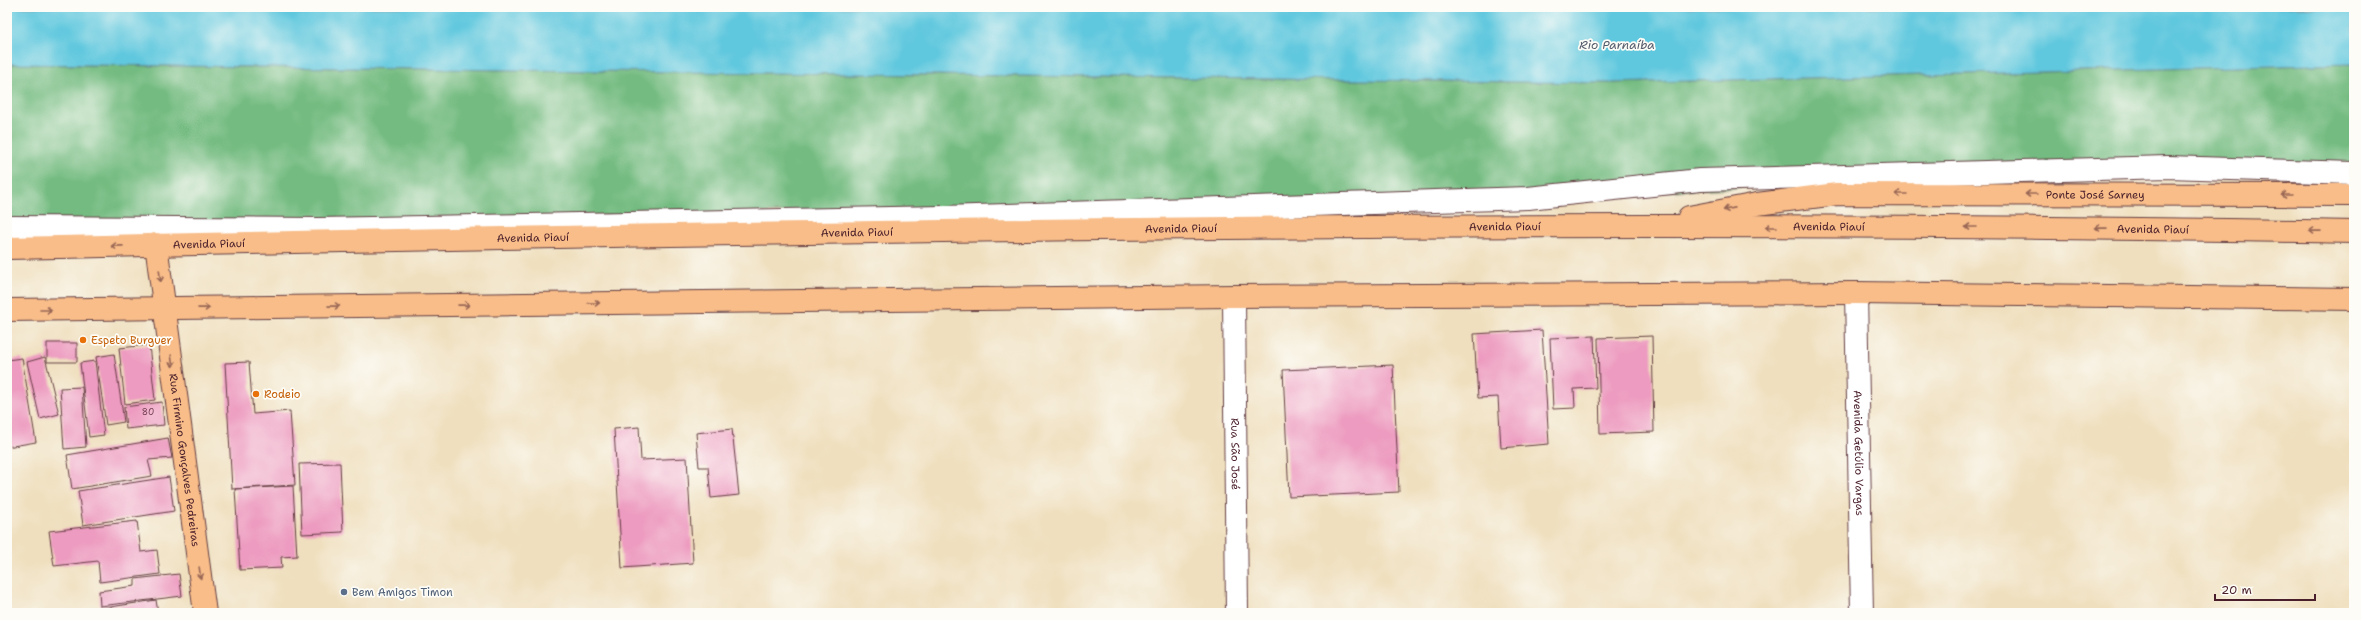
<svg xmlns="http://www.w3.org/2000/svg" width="2361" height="620" viewBox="0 0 2361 620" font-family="'Shantell Sans',sans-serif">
  <rect width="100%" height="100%" fill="#fdfcf7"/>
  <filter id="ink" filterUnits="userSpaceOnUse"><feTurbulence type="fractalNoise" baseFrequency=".025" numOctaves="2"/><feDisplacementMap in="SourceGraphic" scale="8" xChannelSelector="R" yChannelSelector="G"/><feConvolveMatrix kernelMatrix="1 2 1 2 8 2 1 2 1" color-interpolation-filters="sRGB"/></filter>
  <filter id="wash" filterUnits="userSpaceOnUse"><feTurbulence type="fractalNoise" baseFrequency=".012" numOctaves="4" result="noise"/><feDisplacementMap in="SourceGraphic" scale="16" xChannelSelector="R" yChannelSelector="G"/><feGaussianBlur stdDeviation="0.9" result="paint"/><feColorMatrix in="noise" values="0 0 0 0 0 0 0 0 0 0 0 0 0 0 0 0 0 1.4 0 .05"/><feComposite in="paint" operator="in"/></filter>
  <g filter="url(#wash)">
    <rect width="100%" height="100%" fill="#efdfbe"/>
    <path fill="#73bb80" stroke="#5e6d56" d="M 7,64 L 1610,83 L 2354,64 L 2354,173 L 2168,167 L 1528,198 L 7,227 Z"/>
    <path fill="#61c8de" stroke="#567484" d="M 7,7 L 2354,7 L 2354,64 L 1610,83 L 7,64 Z"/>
    <g id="blocks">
      <path fill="#ed9bc0" d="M 1542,330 L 1549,444 L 1501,448 L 1498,397 L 1478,398 L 1474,334 Z
        M 1594,336 L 1596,388 L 1574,389 L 1575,408 L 1553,409 L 1550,338 Z
        M 1652,336 L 1654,432 L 1600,434 L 1598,338 Z
        M 47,343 L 77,343 L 77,362 L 47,362 Z
        M 149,345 L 155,400 L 125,404 L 119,348 Z
        M 114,354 L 124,422 L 106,425 L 96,357 Z
        M 45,357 L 59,414 L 40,419 L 27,362 Z
        M 22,358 L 36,442 L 7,447 L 7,360 Z
        M 95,361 L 104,435 L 89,437 L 80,363 Z
        M 249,362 L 253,414 L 290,411 L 295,485 L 232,489 L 225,363 Z
        M 1393,365 L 1399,492 L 1289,497 L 1283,370 Z
        M 82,387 L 86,447 L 64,449 L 60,388 Z
        M 162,402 L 164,425 L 126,429 L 124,407 Z
        M 639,427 L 641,460 L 687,458 L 693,563 L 622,568 L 614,429 Z
        M 732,429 L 739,495 L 711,498 L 708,467 L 699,467 L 696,433 Z
        M 168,438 L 172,458 L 148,460 L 152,476 L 72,489 L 67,455 Z
        M 340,463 L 343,532 L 302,534 L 299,464 Z
        M 169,477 L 174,511 L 83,525 L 78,491 Z
        M 293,486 L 297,556 L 281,557 L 282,568 L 240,570 L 235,489 Z
        M 137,521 L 141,552 L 157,550 L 160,574 L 100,582 L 98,561 L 54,566 L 49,531 Z
        M 179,574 L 182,596 L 100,606 L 99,591 L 135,586 L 135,579 Z
        M 156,600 L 158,613 L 78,613 L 78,612 Z"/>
    </g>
  </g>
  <g filter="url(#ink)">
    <use href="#blocks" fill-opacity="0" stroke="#633c41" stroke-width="1"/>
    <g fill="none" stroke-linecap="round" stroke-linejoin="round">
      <g stroke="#633c41" stroke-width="24">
        <path id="pedestrian" d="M 7,227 L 320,229 L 944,217 L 1528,198 L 1700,180 L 2168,167 L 2354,173"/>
      </g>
      <g stroke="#633c41" stroke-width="24">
        <g id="minor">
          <path id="s1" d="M 1234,296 L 1237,613"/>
        </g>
      </g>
      <g stroke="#633c41" stroke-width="24">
        <g id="tertiary">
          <path id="s2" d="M 1856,293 L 1862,613"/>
        </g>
      </g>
      <g stroke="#633c41" stroke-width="24">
        <g id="primary">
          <path id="s3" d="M 1689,217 L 1757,204 L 1837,194 L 2354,195"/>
          <path id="s4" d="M 156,244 L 205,613"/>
          <path id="s5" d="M 7,248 C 789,231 1572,218 2354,232"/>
          <path d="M 7,310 L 1234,296 L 1856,293 L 2354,299"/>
        </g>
      </g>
      <use href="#pedestrian" stroke="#fff" stroke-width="22"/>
      <use href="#minor" stroke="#fff" stroke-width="22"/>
      <use href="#tertiary" stroke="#fff" stroke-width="22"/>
      <use href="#primary" stroke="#f8bd89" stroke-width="22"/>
    </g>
    <defs><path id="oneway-shaft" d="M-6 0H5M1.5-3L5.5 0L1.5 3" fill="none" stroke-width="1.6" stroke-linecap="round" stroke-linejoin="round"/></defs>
    <g stroke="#986655">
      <use href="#oneway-shaft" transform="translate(1901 194) rotate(-180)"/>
      <use href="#oneway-shaft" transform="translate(2031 194) rotate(-180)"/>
      <use href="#oneway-shaft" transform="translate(2287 195) rotate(-180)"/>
      <use href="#oneway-shaft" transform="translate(1729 209) rotate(169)"/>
      <use href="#oneway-shaft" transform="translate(1771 227) rotate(-180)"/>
      <use href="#oneway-shaft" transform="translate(1971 227) rotate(-180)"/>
      <use href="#oneway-shaft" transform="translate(2101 228) rotate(-179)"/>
      <use href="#oneway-shaft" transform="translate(2315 231) rotate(-179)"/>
      <use href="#oneway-shaft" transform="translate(117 246) rotate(179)"/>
      <use href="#oneway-shaft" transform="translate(160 276) rotate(82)"/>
      <use href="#oneway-shaft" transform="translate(594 303) rotate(-1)"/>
      <use href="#oneway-shaft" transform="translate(464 305) rotate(-1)"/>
      <use href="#oneway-shaft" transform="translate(334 306) rotate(-1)"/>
      <use href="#oneway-shaft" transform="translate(204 308) rotate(-1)"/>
      <use href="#oneway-shaft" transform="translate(46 310)"/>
      <use href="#oneway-shaft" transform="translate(172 361) rotate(82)"/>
      <use href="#oneway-shaft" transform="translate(200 573) rotate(82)"/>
    </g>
  </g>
  <g fill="#e8710a" stroke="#fdfcf7" stroke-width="1.5">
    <circle cx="83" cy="340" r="4"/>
    <circle cx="256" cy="394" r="4"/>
  </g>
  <circle fill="#5c6f8a" stroke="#fdfcf7" stroke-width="1.5" cx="344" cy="592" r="4"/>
  <g text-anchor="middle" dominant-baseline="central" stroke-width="3.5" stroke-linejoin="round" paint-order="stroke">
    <g font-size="9" fill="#733e50">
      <text x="148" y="412">80</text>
    </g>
    <g font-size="11" fill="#4a1f2b" stroke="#fdfcf7">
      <text stroke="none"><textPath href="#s3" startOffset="408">Ponte José Sarney</textPath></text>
      <text stroke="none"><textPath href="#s5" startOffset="1498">Avenida Piauí</textPath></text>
      <text stroke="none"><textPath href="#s5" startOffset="1822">Avenida Piauí</textPath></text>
      <text stroke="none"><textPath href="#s5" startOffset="2146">Avenida Piauí</textPath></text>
      <text stroke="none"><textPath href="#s5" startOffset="1174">Avenida Piauí</textPath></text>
      <text stroke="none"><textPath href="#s5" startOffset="850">Avenida Piauí</textPath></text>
      <text stroke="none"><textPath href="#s5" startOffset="526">Avenida Piauí</textPath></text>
      <text stroke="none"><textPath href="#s5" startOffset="202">Avenida Piauí</textPath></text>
      <text stroke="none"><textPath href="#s2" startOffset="160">Avenida Getúlio Vargas</textPath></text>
      <text stroke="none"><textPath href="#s1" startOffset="158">Rua São José</textPath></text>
      <text stroke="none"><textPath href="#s4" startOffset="218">Rua Firmino Gonçalves Pedreiras</textPath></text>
    </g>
    <g font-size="11" fill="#c56008" stroke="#fdfcf7" text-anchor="start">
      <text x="91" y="340">Espeto Burguer</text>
      <text x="264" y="394">Rodeio</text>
    </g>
    <g font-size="11" fill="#4e5e75" stroke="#fdfcf7" text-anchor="start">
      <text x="352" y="592">Bem Amigos Timon</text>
    </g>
    <g font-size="12" font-style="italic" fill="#525a6a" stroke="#fdfcf7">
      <text x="1617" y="45">Rio Parnaíba</text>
    </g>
  </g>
  <rect width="2361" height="620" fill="none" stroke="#fdfcf7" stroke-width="24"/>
  <path d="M2215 594v6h100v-6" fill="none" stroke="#4a1f2b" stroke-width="2"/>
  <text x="2221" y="594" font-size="12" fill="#4a1f2b" stroke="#fdfcf7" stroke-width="3" paint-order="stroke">20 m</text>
</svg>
